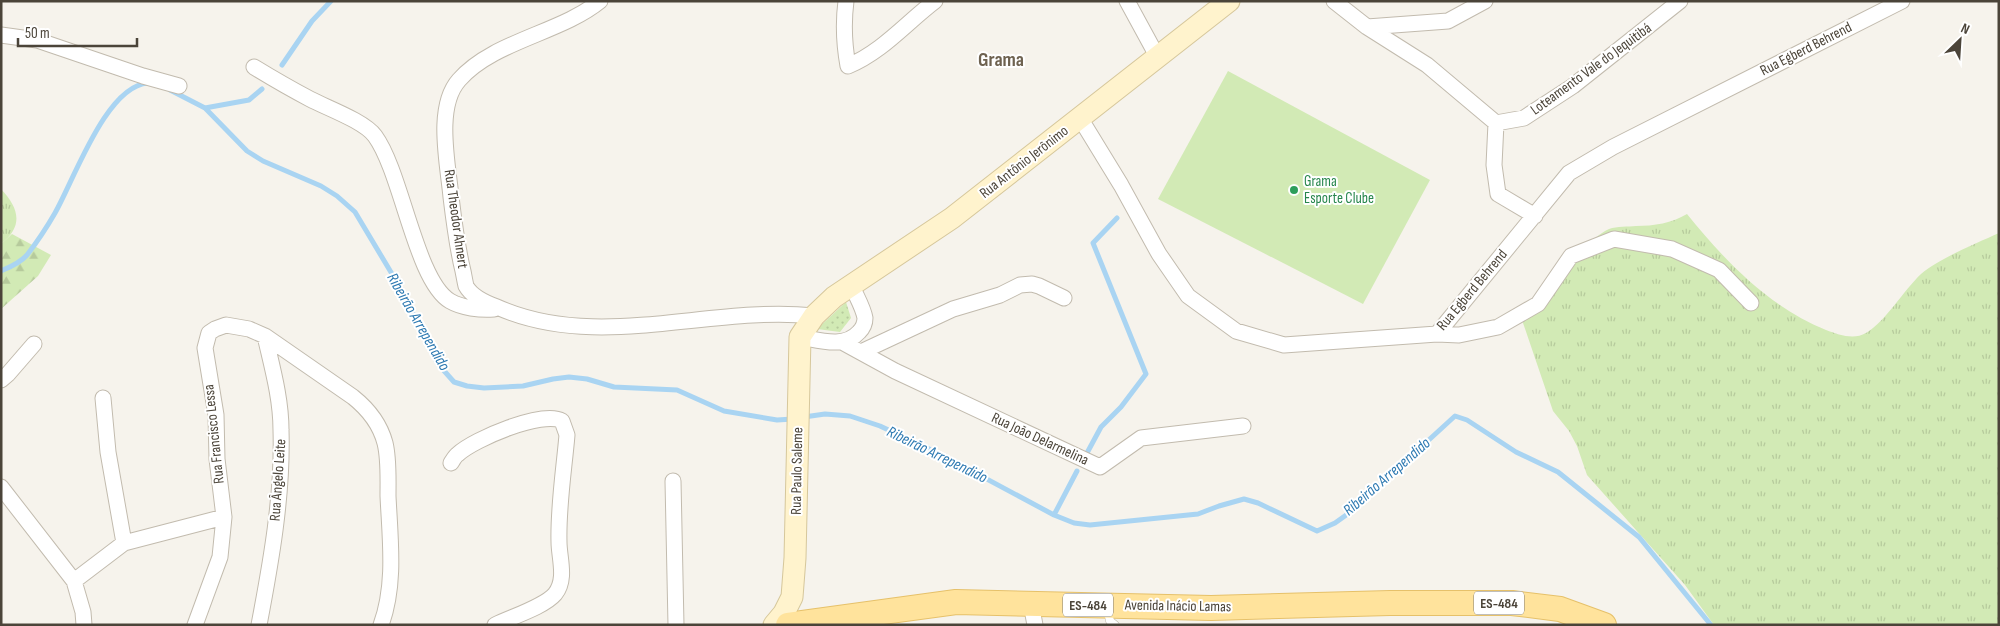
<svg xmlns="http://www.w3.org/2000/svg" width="2000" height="626" viewBox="0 0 2000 626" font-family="'Sofia Sans Condensed',sans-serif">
  <defs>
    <pattern id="grass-tufts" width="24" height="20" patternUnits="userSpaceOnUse" patternTransform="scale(1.25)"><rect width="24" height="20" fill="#d2eab5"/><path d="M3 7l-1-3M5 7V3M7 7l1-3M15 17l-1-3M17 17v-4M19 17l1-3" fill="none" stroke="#b6ca9c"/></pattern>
    <pattern id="forest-firs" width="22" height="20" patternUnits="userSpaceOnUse" patternTransform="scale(1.25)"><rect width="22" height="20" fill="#d2eab5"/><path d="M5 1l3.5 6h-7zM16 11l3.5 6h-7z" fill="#b6ca9c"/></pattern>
    <pattern id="park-dots" width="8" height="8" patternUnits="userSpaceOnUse" patternTransform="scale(1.25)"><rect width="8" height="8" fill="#d2eab5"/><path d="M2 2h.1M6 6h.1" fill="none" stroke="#b6ca9c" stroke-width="1.8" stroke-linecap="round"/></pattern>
  </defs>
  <rect width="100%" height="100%" fill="#f6f3ec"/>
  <path fill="url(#grass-tufts)" d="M 1,189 C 19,208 24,226 1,244 Z
    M 1687,214 C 1725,261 1769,307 1826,330 C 1839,335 1854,340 1866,333 C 1887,320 1903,291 1921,274 C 1938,259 1977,243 1999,233 L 1999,625 L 1714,625 L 1685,585 L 1587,475 L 1577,446 L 1569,431 L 1553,411 L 1522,320 C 1542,297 1584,240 1609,229 C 1617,226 1628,227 1636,226 C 1654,226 1672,223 1687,214 Z"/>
  <path fill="url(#forest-firs)" d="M 12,234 L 51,255 L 38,276 L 1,309 L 1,244 Z"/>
  <path fill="url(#park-dots)" d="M 846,302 L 851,318 L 840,332 L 817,329 Z"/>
  <path fill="#d2eab5" d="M 1228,71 L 1430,180 L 1363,304 L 1158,199 Z"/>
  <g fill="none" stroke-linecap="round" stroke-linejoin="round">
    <path stroke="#a9d4f2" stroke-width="5" d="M 282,65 L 312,21 L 331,1
      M 170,90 L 205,108 L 247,151 L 263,161 L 321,186 L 337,196 L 355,212 L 404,294 L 427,344 L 438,364 L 454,382 L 467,386 L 484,388 L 523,386 L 553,379 L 569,377 L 587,379 L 614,387 L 677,390 L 724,411 L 777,420 L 793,419
      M 205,108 L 249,100 L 262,89
      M 1,271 C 10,267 20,263 27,255 C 37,242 47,227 55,213 C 74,180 106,86 148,83
      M 804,417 L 825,414 L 850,416 L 880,426 L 942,455 L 1054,515 L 1074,523 L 1090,525 L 1198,514 L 1219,506 L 1244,499 L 1258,503 L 1317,531 L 1335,523 L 1349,513 L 1455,416 L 1467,420 L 1516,452 L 1558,472 L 1639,537 L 1711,625
      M 1087,453 L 1101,427 L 1121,407 L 1146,374 L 1093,243 L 1117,218
      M 1054,515 L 1077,471"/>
    <g stroke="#c2bbae" stroke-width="9">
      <path id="service" d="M 1107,607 L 1110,621 L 1115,625"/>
    </g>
    <g stroke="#c2bbae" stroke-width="17">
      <path id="minor" d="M 600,1 C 561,33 493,41 459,80 C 435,107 448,164 451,197 C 454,222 457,247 463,271 C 464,276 465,282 466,286 C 472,297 486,303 497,307 C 598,352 709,305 814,316
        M 846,1 C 843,24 844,44 848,66 C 882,52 906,23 935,1
        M 1127,1 L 1157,56
        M 1334,1 L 1367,27 L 1427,65 L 1496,123 L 1494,165 L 1498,194 L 1535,216
        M 1367,27 L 1448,21 L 1485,1
        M 1,35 L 37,40 L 143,76 L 179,86
        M 254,67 C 272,78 291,89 310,99 C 327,108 364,121 375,136 C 402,173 416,281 450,301 C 462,308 480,310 494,309
        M 1080,118 L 1121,185 L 1159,254 L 1188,296 L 1236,331 L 1284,345 L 1437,334 L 1459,335 L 1498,327 L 1538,304 L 1571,256 L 1614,239 L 1672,249 L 1719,270 L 1751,303
        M 1496,123 L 1524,118 L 1573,86 L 1680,1
        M 1437,334 L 1569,173 L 1613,147 L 1902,1
        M 800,337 C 819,340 844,349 859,332 C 863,328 865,324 865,318 C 863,307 856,296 852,286
        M 842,342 L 895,371 L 1100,467 L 1141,438 L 1243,426
        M 861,352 L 953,309 L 1000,295 L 1020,285 L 1032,284 L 1039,286 L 1064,298
        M 1,380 L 8,374 L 34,344
        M 103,398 L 108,452 L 124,543
        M 451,463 C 453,460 455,456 458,454 C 474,439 543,410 562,421 L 567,435 C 564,470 558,506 559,542 C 559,558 567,579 555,594 C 544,607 511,617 495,625
        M 673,481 L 676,625
        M 1,487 L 74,581 L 83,612 L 84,625
        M 74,581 L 124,543 L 224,517
        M 1031,604 L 1035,625
        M 195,625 L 220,557 L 224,517 L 217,459 L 216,415 L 205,348 L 209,333 L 215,329 L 226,325 L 249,329 L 265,336 L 353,397 C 368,409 380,424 385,443 C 389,459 388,479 388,496 C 390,539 396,584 381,625
        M 259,625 C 271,562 283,495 281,430 C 281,398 272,367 265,336"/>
    </g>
    <g stroke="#d6c79b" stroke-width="23">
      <path id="secondary" d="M 774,625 L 784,613 L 792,597 L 795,558 L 800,337 L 814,316 L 834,297 L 952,218 L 1229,1"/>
    </g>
    <g stroke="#e6c16a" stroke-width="26">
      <path id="primary" d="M 788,625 L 956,602 L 1211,608 L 1390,603 L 1512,603 L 1560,609 L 1604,625"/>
    </g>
    <use href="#service" stroke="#fff" stroke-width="8"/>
    <use href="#minor" stroke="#fff" stroke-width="15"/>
    <use href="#secondary" stroke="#fff3cd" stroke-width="21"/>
    <use href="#primary" stroke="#ffe39c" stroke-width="24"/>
  </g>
  <circle fill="#2e9e5b" stroke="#fff" stroke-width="2" cx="1294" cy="190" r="5"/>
  <g text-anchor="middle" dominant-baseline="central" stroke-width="4" stroke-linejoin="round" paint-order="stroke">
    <g fill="#fff" stroke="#817c74" stroke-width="1">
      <rect x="1474" y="591.5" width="50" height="23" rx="4"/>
      <rect x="1063" y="593.5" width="50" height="23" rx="4"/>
    </g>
    <g font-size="14" font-weight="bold" fill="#4b4439">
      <text x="1499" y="603">ES-484</text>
      <text x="1088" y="605">ES-484</text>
    </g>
    <g font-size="15" fill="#4b4439" stroke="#fff">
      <text transform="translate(1806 49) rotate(-27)">Rua Egberd Behrend</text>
      <text transform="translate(1591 69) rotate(-36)">Loteamento Vale do Jequitibá</text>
      <text transform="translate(1024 162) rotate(-38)">Rua Antônio Jerônimo</text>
      <text transform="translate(456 219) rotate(82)">Rua Theodor Ahnert</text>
      <text transform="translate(1472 290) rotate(-50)">Rua Egberd Behrend</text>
      <text transform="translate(214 434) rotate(-96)">Rua Francisco Lessa</text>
      <text transform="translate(1040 439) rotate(25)">Rua João Delarmelina</text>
      <text transform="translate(797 471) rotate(-89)">Rua Paulo Saleme</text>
      <text transform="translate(278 480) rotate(-86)">Rua Ângelo Leite</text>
      <text transform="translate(1178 606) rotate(1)">Avenida Inácio Lamas</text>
    </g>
    <g font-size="15" fill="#27864d" stroke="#fff" text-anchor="start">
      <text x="1304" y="181">Grama<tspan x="1304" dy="17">Esporte Clube</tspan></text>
    </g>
    <g font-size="16" font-style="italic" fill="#2e7ab2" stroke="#fff">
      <text transform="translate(418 322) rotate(60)">Ribeirão Arrependido</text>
      <text transform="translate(937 455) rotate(26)">Ribeirão Arrependido</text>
      <text transform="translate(1387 477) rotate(-41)">Ribeirão Arrependido</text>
    </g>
    <g font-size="20" font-weight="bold" fill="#6e6250" stroke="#fff">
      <text x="1001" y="60">Grama</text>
    </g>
  </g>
  <rect width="2000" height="626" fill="none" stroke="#4b4439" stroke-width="5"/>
  <g transform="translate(1960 40) rotate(25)" stroke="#ffffff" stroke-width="4" paint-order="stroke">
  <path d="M0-4L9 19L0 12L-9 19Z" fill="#4b4439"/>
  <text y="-8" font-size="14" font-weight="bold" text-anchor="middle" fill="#4b4439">N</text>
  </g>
  <path d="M18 38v8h119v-8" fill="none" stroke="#4b4439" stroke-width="2.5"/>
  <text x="25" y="38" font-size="15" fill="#4b4439" stroke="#ffffff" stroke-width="4" paint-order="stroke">50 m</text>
</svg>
